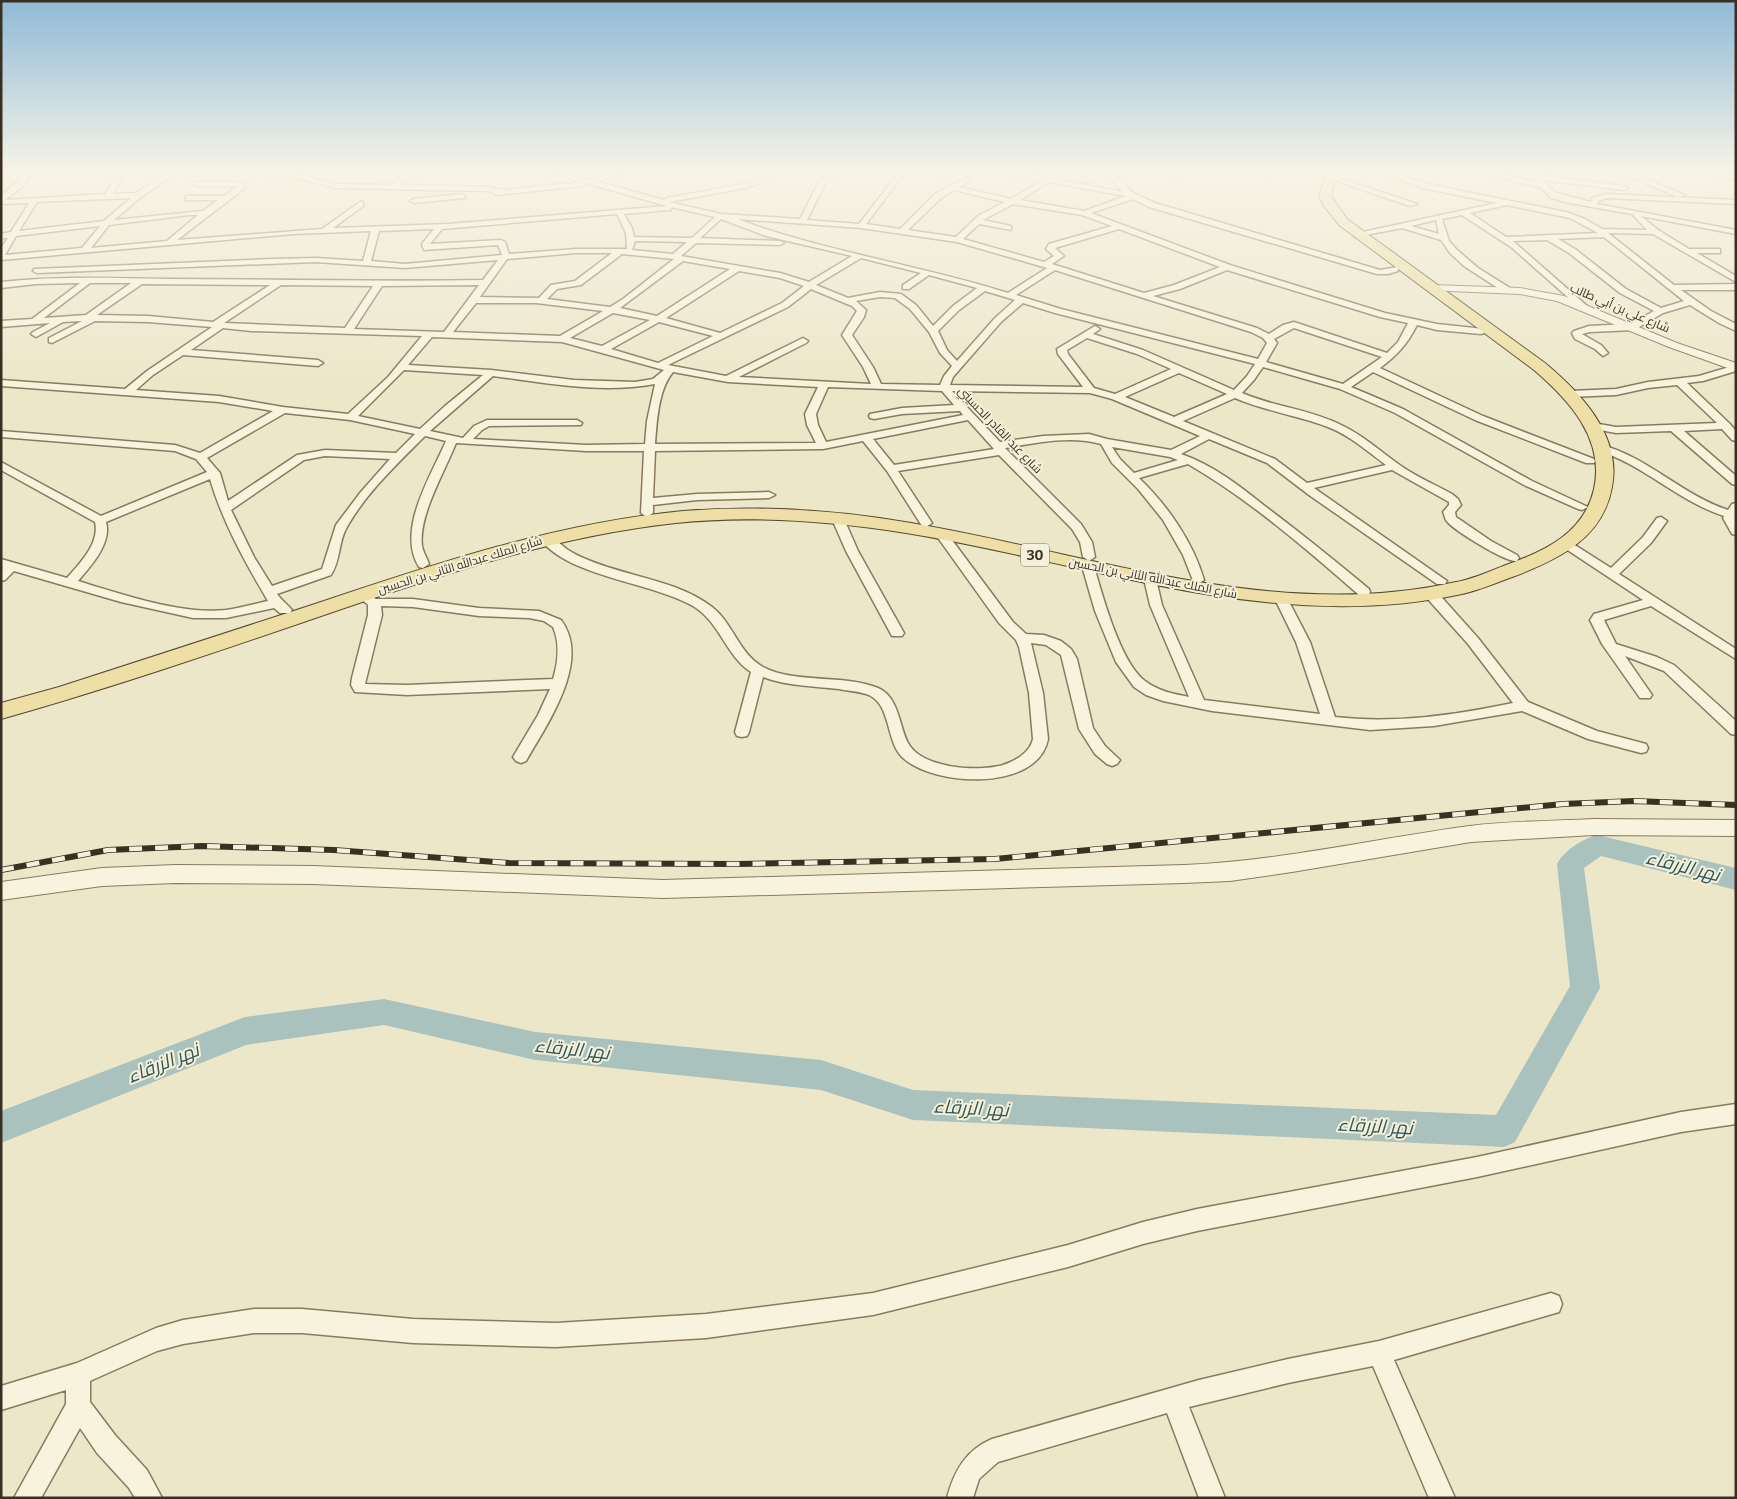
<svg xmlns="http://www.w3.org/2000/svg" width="1737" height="1499" viewBox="0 0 1737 1499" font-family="Bitter,Cairo,serif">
  <rect width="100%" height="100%" fill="#ede7ca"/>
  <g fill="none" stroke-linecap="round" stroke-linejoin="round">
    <path fill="#aac2bd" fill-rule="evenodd" d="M 1597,835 L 1736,868 L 1736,890 L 1601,856 L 1584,868 L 1600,988 L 1515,1142 L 1504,1147 L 913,1120 L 821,1090 L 535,1060 L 384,1025 L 246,1045 L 1,1143 L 1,1111 L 245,1017 L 384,999 L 535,1032 L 821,1060 L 913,1090 L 1496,1115 L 1570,986 L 1557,864 C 1564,850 1583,839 1597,835 Z"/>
    <g stroke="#897a5f" stroke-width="3">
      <path id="minor" d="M 1,171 L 6,171 L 1,174 Z
        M 27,171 L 33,171 L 23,186 L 5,200 L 105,194 L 120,171 L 126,171 L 113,194 L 136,193 L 171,171 L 179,171 L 141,197 L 114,220 L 203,211 L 218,200 L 186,200 L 186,196 L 224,196 L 237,186 L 196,186 L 192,184 L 193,182 L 237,182 L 245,184 L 245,188 L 177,240 L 322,229 L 360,202 L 363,202 L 363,206 L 333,228 L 448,224 L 667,206 L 586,183 L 583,186 L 496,195 L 493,192 L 487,191 L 337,188 L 295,178 L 266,175 L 262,171 L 295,174 L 337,184 L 391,185 L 406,171 L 413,171 L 399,185 L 487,187 L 505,190 L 581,182 L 546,171 C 560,171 571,177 585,179 C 597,180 618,171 632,171 L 595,181 L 664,200 L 667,198 L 744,184 L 765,178 L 769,180 L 767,181 L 745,188 L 669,202 L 721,214 L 800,219 L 818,184 L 829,171 L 835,171 L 825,184 L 807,220 L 859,224 L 900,171 L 906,171 L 866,224 L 900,229 L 935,194 L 961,180 L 930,171 C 943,171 960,170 970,180 L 959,187 L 1011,199 L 1042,181 L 998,171 L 1012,171 L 1123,192 L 1104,171 L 1111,171 L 1133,193 L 1155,203 L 1380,270 L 1398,267 L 1398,271 L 1388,274 L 1377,274 L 1149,207 L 1133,199 L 1091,213 L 1230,265 L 1385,313 L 1437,324 L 1484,329 L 1484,333 L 1481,334 L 1437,330 L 1417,325 C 1407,345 1396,356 1380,368 L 1483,416 L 1594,459 L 1595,461 L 1594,463 L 1586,463 L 1475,420 L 1373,372 L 1351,387 L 1403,409 L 1532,481 L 1588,507 L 1582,510 L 1578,509 L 1524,485 L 1395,413 L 1340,389 L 1263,367 L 1254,380 L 1242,393 C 1272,406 1306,409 1337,423 C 1362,434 1382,453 1404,468 C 1419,478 1436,485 1452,494 L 1458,499 L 1461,505 L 1455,512 L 1456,517 L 1491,541 L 1517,555 L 1519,558 L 1517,561 C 1507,563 1451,529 1446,520 C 1445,519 1444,513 1443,512 L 1449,505 L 1449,502 L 1392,470 L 1314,488 L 1447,581 L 1445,584 L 1437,584 L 1309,495 L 1267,463 L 1209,439 L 1181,454 C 1213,465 1240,486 1266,507 C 1301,533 1335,561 1369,589 L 1370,592 L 1369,595 L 1359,595 C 1305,548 1250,500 1188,464 L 1139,478 C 1168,506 1193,542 1204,580 L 1198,584 L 1194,583 L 1183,555 L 1163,520 L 1138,489 L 1112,463 L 1101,444 C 1071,435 1035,443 1005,448 L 1081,524 L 1092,542 L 1095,557 L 1089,561 L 1083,557 L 1080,542 L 1072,529 L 999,455 L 898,471 L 932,523 L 926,527 L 922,526 L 887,471 L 863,441 L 823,449 L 655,451 L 653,498 L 697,494 L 769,492 L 775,495 L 769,498 L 697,500 L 653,505 L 653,513 L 647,517 L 641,513 L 644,451 L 586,451 L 456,443 C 445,471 418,516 422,546 C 423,552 427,558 429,564 L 423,568 L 419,567 C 396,530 431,476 446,441 L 425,436 C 397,464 366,493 347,527 C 338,542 341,560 331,575 L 277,594 C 281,600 287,604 292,610 L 290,613 L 280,613 L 274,608 L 226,618 L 193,618 L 121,602 L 14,571 L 5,580 L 1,581 L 1,570 L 3,568 L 1,567 L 1,559 L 67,578 C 80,563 100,543 95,522 L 1,470 L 1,462 L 101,516 L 207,472 L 196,459 L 175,451 L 1,437 L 1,431 L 175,445 L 200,453 L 273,411 L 219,402 L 1,386 L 1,380 L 125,389 L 147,371 L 212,327 L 148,322 L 95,321 L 52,343 L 49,342 L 49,338 L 82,321 L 63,322 L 36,337 L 31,334 L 33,332 L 50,323 L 1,327 L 1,321 L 32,319 L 80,283 L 36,284 L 1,288 L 1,282 C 57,276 112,278 168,279 C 273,279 378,282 483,280 L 498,260 L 405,268 L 316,262 L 37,273 L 33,271 L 34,269 L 273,259 L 316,258 L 363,261 L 371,231 L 293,234 L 1,260 L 1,248 L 8,238 L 1,238 L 1,234 L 11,232 L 29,203 L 1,204 L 1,195 L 17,182 ZM 1049,182 L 1126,196 L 1084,211 L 1020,200 ZM 954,190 L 1005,202 L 978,216 L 956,237 L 908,230 L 941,198 ZM 131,198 L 104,221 L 19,231 L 37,202 ZM 1013,204 L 1082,215 L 1112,226 L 1049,244 L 1046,249 L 1054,256 L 1044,262 L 963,239 L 979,224 L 1011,230 L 1011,226 L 983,220 ZM 671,207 L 715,217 L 692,238 L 634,237 L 632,228 L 624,214 L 668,210 L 671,210 ZM 617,214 L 626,233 L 627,249 L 576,249 L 509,254 L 505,242 L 501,240 L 430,244 L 442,229 ZM 189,215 L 198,215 L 167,241 L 91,248 L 109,225 ZM 721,219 L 766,236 L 852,256 L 809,282 L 780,273 L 681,256 L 696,243 L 780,245 L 784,243 L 780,241 L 700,238 ZM 737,219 L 861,228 L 957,242 L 1047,268 L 1008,293 C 920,265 825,252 737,219 ZM 100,226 L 82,248 L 5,255 L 16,236 ZM 434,229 L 422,244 L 424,250 L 498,245 L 502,255 L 405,264 L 371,261 L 379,231 ZM 1119,229 L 1220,267 L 1174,285 L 1144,293 L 1052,264 L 1064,256 L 1055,248 ZM 635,241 L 687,242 L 673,254 L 632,250 ZM 576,253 L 612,253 L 575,281 L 551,285 L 539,298 L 480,297 L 507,259 ZM 622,254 L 674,259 L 623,299 L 610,307 L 547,299 L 557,289 L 581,285 ZM 861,258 L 921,273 L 903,285 L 903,289 L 909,289 L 929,275 L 977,288 L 953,306 L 933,326 L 916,305 L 901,294 L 880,292 L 848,298 L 816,285 ZM 683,261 L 730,269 L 657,316 L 620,308 ZM 1055,270 L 1251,332 L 1263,338 L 1267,343 L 1258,359 L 1061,309 L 1016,295 ZM 1227,270 L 1380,317 L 1408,323 L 1398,342 L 1387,353 L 1294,322 L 1283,325 L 1269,334 L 1257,328 L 1153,296 L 1180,289 ZM 739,271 L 780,278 L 804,286 L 782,303 L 720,333 L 666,318 ZM 90,283 L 131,283 L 86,315 L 44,318 ZM 142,284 L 270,285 L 213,322 L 148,316 L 97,315 ZM 281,285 L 373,286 L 345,328 L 224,323 ZM 479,285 L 444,332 L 354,329 L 382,286 ZM 811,289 L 852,306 L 857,311 L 842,335 L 863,367 L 871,384 L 739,377 L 806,343 L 808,341 L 803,338 L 726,376 L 668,365 L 788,307 ZM 985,291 L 1015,300 L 995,318 L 957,361 L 947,350 L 938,331 L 959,310 ZM 880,297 L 895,298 L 910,309 L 929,332 L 940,353 L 952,366 L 944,376 L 940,385 L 881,384 L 873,367 L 852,335 L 864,317 L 866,310 L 856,301 ZM 476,303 L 536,303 L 603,311 L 560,336 L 453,332 ZM 1023,303 L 1055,313 L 1255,364 L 1247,376 L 1234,390 L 1143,350 L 1093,334 L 1100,329 L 1095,326 L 1057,349 L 1058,354 L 1083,387 L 950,385 L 953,377 L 1001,322 ZM 613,313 L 650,320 L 602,346 L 570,338 ZM 659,322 L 713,336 L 658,363 L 611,349 ZM 223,328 L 251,331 L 422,336 L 388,377 L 348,414 L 283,407 L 219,396 L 136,390 L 153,375 L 183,355 L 318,366 L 323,363 L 318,360 L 191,350 ZM 1294,328 L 1382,357 L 1343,384 L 1266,362 L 1277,343 L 1274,339 ZM 432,337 L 562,342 L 664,370 L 653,379 L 635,382 L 574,380 L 491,370 L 408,365 ZM 1087,338 L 1137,354 L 1171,369 L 1115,394 L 1094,388 L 1068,354 L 1067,350 ZM 404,370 L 483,375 L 445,406 L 420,429 L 358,416 ZM 673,372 L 728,382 L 818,387 L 805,414 L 807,425 L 816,443 L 655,444 C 657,421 658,390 673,372 ZM 1179,373 L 1227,394 L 1174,417 L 1125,397 ZM 493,376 C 546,383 602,394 655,384 L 647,421 L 645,444 L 586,445 L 473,439 L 482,430 L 489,426 L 581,425 L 582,423 L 577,420 L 487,420 L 474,426 L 463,438 L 430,431 ZM 828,387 L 942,391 L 954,405 L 902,408 L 870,414 L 869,416 L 870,418 L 874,419 L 902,414 L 960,411 L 963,415 L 826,442 L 818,425 L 816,414 ZM 952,391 L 1090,393 L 1112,399 L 1200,436 L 1171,450 L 1107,439 L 1089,434 L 1043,436 L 1000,442 ZM 1235,398 C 1265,411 1297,415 1328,427 C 1349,435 1367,451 1386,465 L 1307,483 L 1275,459 L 1183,421 ZM 285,413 L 350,420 L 415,434 L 396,453 L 325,450 L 297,455 L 228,501 L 220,473 L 207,458 ZM 968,420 L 994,449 L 894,465 L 873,439 ZM 1112,447 L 1170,457 L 1178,460 L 1134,473 L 1120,459 ZM 325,456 L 390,459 L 360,493 L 336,525 L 322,569 L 272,586 L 254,557 L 231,510 L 304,460 ZM 210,479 C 223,523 245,562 268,601 C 254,604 240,608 226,610 C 182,615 121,594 78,581 C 91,566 112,543 106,522 Z
        M 1068,171 L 1077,171 L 1075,173 L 1093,181 L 1087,182 L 1067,174 L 1066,173 Z
        M 1168,171 L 1174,171 L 1175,177 L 1171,177 Z
        M 1378,171 L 1387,171 L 1427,184 L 1566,212 L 1585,219 L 1602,229 L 1647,230 L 1632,214 L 1564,202 L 1550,197 L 1542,188 L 1479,172 L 1486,171 L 1536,182 L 1526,171 L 1533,171 L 1537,175 L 1624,186 L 1628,188 L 1624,190 L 1542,180 L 1556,193 L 1591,202 L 1592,198 L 1606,194 L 1736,200 L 1736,204 L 1607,198 L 1598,201 L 1597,204 L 1736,230 L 1736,234 L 1641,216 L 1658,230 L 1689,249 L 1720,249 L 1720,253 L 1697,253 L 1736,276 L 1736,282 L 1653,234 L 1608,233 L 1674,285 L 1736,284 L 1736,290 L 1681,290 L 1711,311 L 1736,324 L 1736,331 L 1719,323 L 1690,305 L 1663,313 L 1634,330 L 1590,332 L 1582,334 L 1601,345 L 1608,353 L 1603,356 L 1595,349 L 1575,339 L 1572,333 L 1574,331 L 1589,326 L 1630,324 L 1654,311 L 1620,293 L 1569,253 L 1547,240 L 1513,241 L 1587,306 L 1580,308 L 1511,247 L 1462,215 L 1442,219 L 1449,241 L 1456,249 L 1478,268 L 1510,288 L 1510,292 L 1504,292 L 1464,266 L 1450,253 L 1441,240 L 1402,228 L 1355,237 L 1355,233 L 1358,233 L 1497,203 L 1422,188 ZM 1507,205 L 1570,218 L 1598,233 L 1506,237 L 1470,213 ZM 1436,220 L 1439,234 L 1411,226 ZM 1604,237 L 1684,301 L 1661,308 L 1626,289 L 1575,249 L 1558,239 Z
        M 1616,171 L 1625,171 L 1685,195 L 1678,197 Z
        M 1703,171 L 1714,171 L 1736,177 L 1736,181 Z
        M 1331,177 L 1335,177 L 1417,204 L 1410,206 L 1331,179 Z
        M 461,194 L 465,196 L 464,198 L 414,203 L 410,201 L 414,199 Z
        M 1736,365 L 1736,371 L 1703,381 L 1687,383 L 1730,424 L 1736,431 L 1736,441 L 1732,440 L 1722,429 L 1684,431 L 1736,476 L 1736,485 L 1732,484 L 1671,431 L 1616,433 L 1589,428 L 1588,426 L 1593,423 L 1616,427 L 1717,423 L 1677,385 L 1648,388 L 1616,395 L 1570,397 L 1565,394 L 1570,391 L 1616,389 L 1648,382 L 1699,376 Z
        M 1601,445 C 1648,457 1682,495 1728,510 L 1732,504 L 1736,503 L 1736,535 L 1732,534 L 1723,518 L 1724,516 C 1678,501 1644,465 1597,450 L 1596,448 L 1597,446 Z
        M 838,515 L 844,519 L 858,551 L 904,633 L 902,636 L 892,636 L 846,551 L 832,519 Z
        M 1661,517 L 1667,521 L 1651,543 L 1619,574 L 1736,649 L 1736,659 L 1651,606 L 1604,620 L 1616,644 L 1657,657 L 1674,665 L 1736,721 L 1736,735 L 1731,734 L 1664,671 L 1625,656 L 1652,695 L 1650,698 L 1640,698 L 1602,644 L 1590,620 L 1594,614 L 1643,600 L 1560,545 L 1562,542 L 1570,542 L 1611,568 L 1643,537 L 1657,518 Z
        M 942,531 L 946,532 L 1013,622 L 1026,634 L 1044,635 L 1061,641 L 1071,649 L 1077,659 L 1093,728 L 1105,746 L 1120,760 L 1117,764 L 1112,766 L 1107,764 L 1095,754 L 1079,729 L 1061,655 L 1046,645 L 1031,643 L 1043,693 L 1048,739 C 1038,792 933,787 902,757 C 886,741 891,705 869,695 C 859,691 848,691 839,689 C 813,686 787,686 763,677 L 749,732 L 747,736 L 742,737 L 737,736 L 735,732 L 751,672 C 726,656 720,622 693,606 C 651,582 569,577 540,539 L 546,535 C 554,537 561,545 568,550 C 574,554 581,557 588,560 C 628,577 677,580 712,607 C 733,623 739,654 763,667 C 795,684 844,674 878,688 C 899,697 899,726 908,743 C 922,769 979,772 1003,765 C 1016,761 1030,752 1033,739 L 1029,693 L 1019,647 L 1016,640 L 999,623 L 936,535 Z
        M 1088,562 L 1094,566 C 1102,595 1121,664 1145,681 C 1158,691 1174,694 1189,697 L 1150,605 L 1144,579 L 1150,575 L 1156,579 L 1162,605 L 1204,700 L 1320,714 L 1296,642 L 1275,599 L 1281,595 L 1286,596 L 1310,642 L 1335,717 C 1394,724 1455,715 1513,703 L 1468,644 L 1426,597 L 1425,594 L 1426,591 L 1436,591 L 1478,638 L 1528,702 L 1597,731 L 1646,744 L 1648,748 L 1646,752 L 1641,753 L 1588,739 L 1522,711 L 1434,726 L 1370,730 L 1212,711 L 1163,701 L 1146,695 L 1134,687 L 1116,662 L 1095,611 L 1082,566 Z
        M 365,593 L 376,599 L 413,599 L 479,608 L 539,611 L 561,620 C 592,661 547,724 526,761 L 521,763 L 516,761 L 513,757 L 538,715 L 550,689 L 407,695 L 355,692 L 351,685 L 352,678 L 368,615 L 368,605 L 359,597 ZM 381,606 L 413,607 L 479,616 L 529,618 L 544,621 L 553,627 C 560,643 558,663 553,679 L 407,685 L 365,684 L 382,615 Z
        M 1736,1104 L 1736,1124 L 1681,1132 L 1477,1177 L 1197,1231 L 1143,1244 L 1068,1267 L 873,1315 L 706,1338 L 556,1347 L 413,1343 L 302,1333 L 254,1333 L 183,1344 L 157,1351 L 90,1381 L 90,1402 L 115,1435 L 147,1470 L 162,1498 L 135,1498 L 129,1488 L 97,1453 L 80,1428 L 41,1498 L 14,1498 L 66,1404 L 66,1390 L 1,1410 L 1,1386 L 77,1363 L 156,1328 L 183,1320 L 254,1309 L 302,1309 L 413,1319 L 556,1323 L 706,1314 L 873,1293 L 1068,1245 L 1143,1222 L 1197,1209 L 1477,1157 L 1681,1112 Z
        M 1551,1293 L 1559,1296 L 1562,1304 L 1559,1312 L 1394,1360 L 1455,1498 L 1429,1498 L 1373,1366 L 1288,1383 L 1189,1407 L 1225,1498 L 1199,1498 L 1167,1413 L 998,1462 L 979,1479 L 973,1498 L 947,1498 C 954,1471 966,1450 992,1439 L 1199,1380 L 1288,1359 L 1379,1341 Z"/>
    </g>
    <g stroke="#897a5f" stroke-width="2">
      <path id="tertiary" d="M 1431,285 L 1520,288 L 1564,296 L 1677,343 L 1736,363 L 1736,371 L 1669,347 L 1557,301 L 1520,294 L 1427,290 L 1426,288 L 1427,286 Z
        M 1594,819 L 1736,820 L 1736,836 L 1594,835 L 1471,842 L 1292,872 L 1230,881 L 1184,883 L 663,898 L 313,884 L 175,883 L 102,886 L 1,900 L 1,882 L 102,868 L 175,865 L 313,866 L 663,880 L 1184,865 C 1280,861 1374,839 1469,826 C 1510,821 1553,821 1594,819 Z"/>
    </g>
    <g stroke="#574833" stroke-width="2">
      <path id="primary" d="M 1335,171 L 1346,171 L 1335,182 L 1331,196 L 1347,219 L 1545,363 C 1581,393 1622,436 1612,487 C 1603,538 1559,559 1515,576 C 1498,582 1480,590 1462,594 C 1272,635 1092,563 906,533 C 830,521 752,515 676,523 C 555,536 441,575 327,614 C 219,651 111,688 1,719 L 1,703 L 59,687 C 145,659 232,631 318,603 C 437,563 557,523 683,511 C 759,505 836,510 911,523 C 1090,553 1273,623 1456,582 C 1473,579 1490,571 1506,565 C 1545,551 1584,533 1594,489 C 1605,439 1569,400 1534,370 L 1339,225 L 1324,206 L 1319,196 L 1324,181 Z"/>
    </g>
    <use href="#minor" fill="#f8f3dd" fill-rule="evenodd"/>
    <use href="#tertiary" fill="#f8f3dd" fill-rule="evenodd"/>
    <use href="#primary" fill="#eddfa5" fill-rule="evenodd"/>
    <g stroke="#3a3022" stroke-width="6">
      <path id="rail" d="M 1,870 L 108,850 L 202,846 L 334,850 L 509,863 L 737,864 L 995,859 L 1563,804 L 1634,801 L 1736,805"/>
    </g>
    <use href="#rail" stroke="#f5f0d9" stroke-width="4.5" stroke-dasharray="13" stroke-linecap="butt"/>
  </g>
  <linearGradient id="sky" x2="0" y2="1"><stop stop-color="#8fbad7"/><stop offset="0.45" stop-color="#f7f4e7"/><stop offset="1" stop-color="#f7f4e7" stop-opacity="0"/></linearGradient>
  <rect width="1737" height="381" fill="url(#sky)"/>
  <g text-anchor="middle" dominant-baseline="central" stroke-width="4" stroke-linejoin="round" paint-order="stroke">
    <g font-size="12" fill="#3a3022" stroke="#f5f0d9">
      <text transform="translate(1620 308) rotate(23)">شارع علي بن أبي طالب</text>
      <text transform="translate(1000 430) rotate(46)">شارع عبد القادر الحسيني</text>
      <text transform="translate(460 565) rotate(-17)">شارع الملك عبدالله الثاني بن الحسين</text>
      <text transform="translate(1153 578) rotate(11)">شارع الملك عبدالله الثاني بن الحسين</text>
    </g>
    <rect fill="#f5f0d9" stroke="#726a59" stroke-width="1" x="1021" y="543.5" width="28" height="23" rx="4"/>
    <g font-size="14" font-weight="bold" fill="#3a3022">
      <text x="1035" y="555">30</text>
    </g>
    <g font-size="19" font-style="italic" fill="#325759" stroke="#f5f0d9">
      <text transform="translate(1683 866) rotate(14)">نهر الزرقاء</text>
      <text transform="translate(572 1049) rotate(6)">نهر الزرقاء</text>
      <text transform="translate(163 1063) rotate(-22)">نهر الزرقاء</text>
      <text transform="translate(971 1108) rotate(3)">نهر الزرقاء</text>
      <text transform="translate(1375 1126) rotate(3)">نهر الزرقاء</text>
    </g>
  </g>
  <rect width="1737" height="1499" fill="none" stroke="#3a3022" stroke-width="5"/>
</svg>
